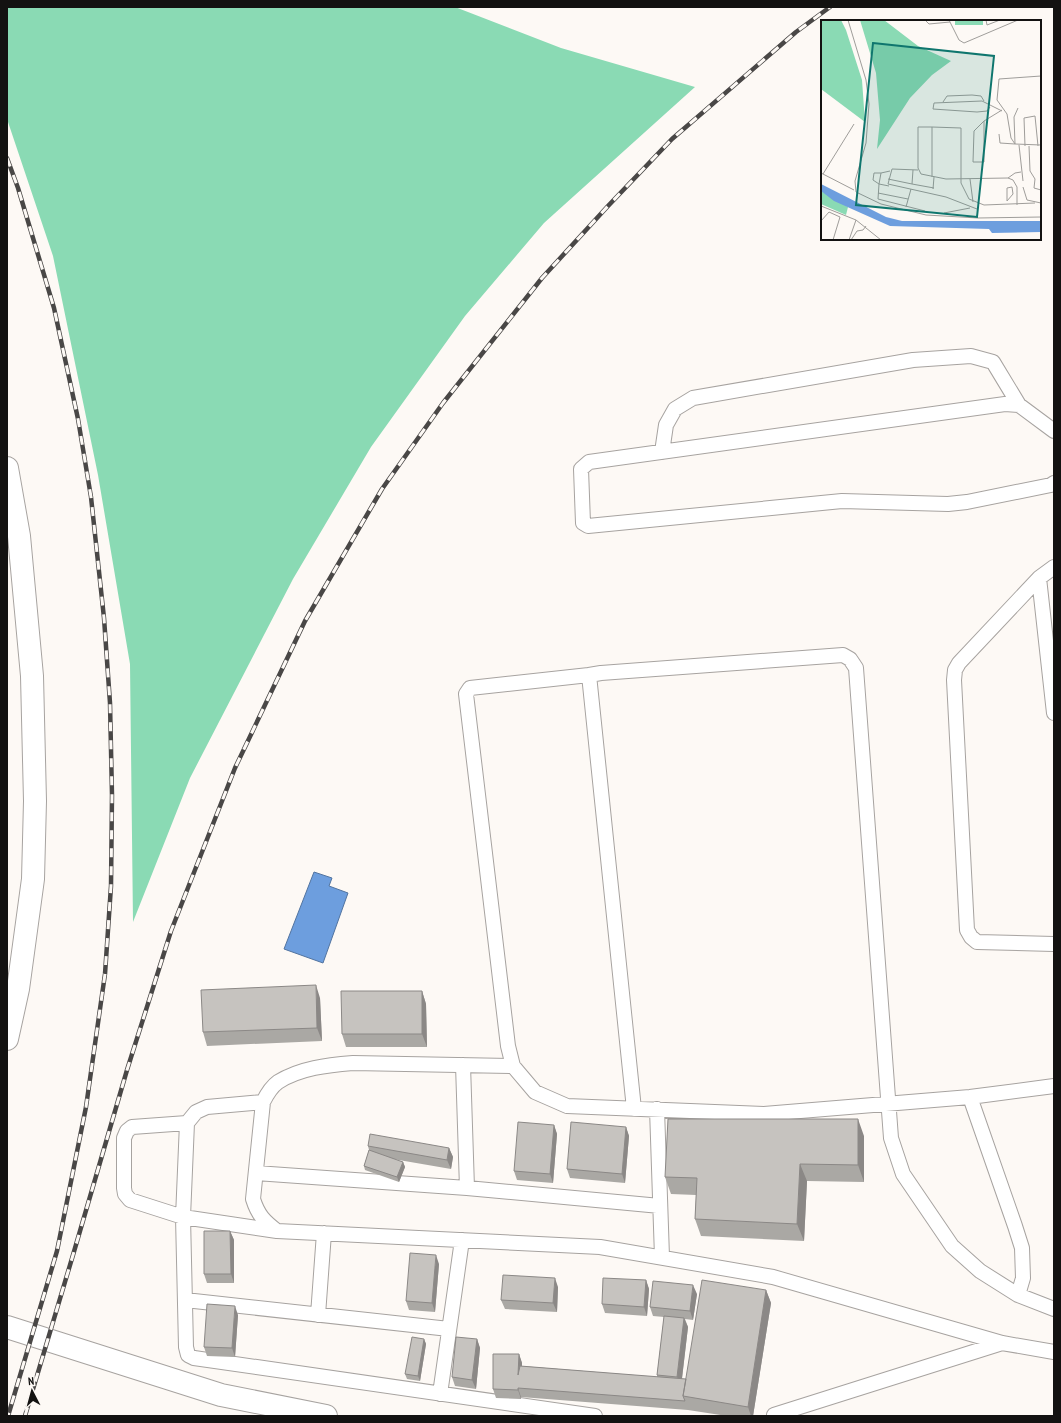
<svg xmlns="http://www.w3.org/2000/svg" width="1061" height="1423" viewBox="0 0 1061 1423" font-family="'PT Sans Narrow',sans-serif">
  <rect width="100%" height="100%" fill="#fdf9f5"/>
  <path fill="#8adab4" d="M 7,7 L 455,7 L 561,48 L 695,87 L 544,223 L 465,316 L 371,447 L 293,579 L 190,778 L 133,922 L 130,664 L 98,475 L 53,256 L 7,119 Z"/>
  <path fill="#6d9ede" stroke="#5274a0" d="M 314,872 L 332,878 L 329,886 L 348,893 L 323,963 L 284,949 Z"/>
  <g fill="none" stroke-linecap="round" stroke-linejoin="round">
    <g stroke="#a7a3a0" stroke-width="16">
      <path id="service" d="M 1054,431 L 1019,405 L 1005,404 L 589,462 L 581,469 L 583,523 L 588,526 L 842,501 L 948,504 L 967,502 L 1051,485 L 1054,483
        M 662,452 L 666,425 L 675,409 L 693,398 L 913,360 L 971,356 L 993,362 L 1019,405
        M 1054,567 L 1039,578 L 959,663 L 955,670 L 954,680 L 967,930 L 971,937 L 977,942 L 1054,944
        M 1039,578 L 1054,713
        M 589,675 L 470,688 L 466,694 L 508,1046 L 513,1066 L 535,1092 L 567,1106 L 764,1114 L 970,1097 L 1054,1086
        M 513,1066 L 353,1063 C 328,1065 300,1068 278,1082 C 271,1087 267,1094 263,1102 L 253,1199 C 258,1215 264,1221 277,1231 L 600,1247 L 773,1277 L 1002,1343 L 1054,1352
        M 970,1097 L 1015,1226 L 1022,1248 L 1023,1278 L 1018,1295
        M 263,1102 L 207,1107 L 196,1112 L 187,1123 L 183,1217 L 277,1231
        M 634,1109 L 589,675 L 601,673 L 843,655 L 850,659 L 856,668 L 891,1138 L 903,1174 L 952,1246 L 980,1271 L 1018,1295 L 1054,1309
        M 657,1109 L 662,1257
        M 187,1123 L 132,1127 L 127,1131 L 124,1138 L 124,1188 L 125,1194 L 130,1200 L 183,1217 L 186,1347 L 188,1355 L 194,1358 L 595,1416
        M 256,1173 L 467,1188 L 463,1065
        M 467,1188 L 660,1206
        M 185,1300 L 449,1329
        M 318,1315 L 324,1233
        M 440,1394 L 462,1240
        M 774,1415 L 1002,1343"/>
    </g>
    <g stroke="#a7a3a0" stroke-width="24">
      <path id="minor" d="M 7,468 L 19,536 L 32,676 L 35,801 L 33,879 L 18,989 L 7,1039
        M 7,1327 L 221,1395 L 326,1416"/>
    </g>
    <use href="#service" stroke="#fff" stroke-width="14"/>
    <use href="#minor" stroke="#fff" stroke-width="22"/>
    <g stroke="#494746" stroke-width="4.5">
      <path id="rail" d="M 7,158 L 18,188 L 54,308 L 78,419 L 91,497 L 104,618 L 110,703 L 112,795 L 111,886 L 105,974 L 86,1107 L 57,1251 L 8,1416
        M 25,1416 L 73,1255 L 127,1070 L 171,931 L 235,768 L 305,621 L 382,489 L 443,403 L 542,278 L 608,206 L 672,139 L 796,32 L 830,7"/>
    </g>
    <use href="#rail" stroke="#fdf9f5" stroke-width="3" stroke-dasharray="9" stroke-linecap="butt"/>
  </g>
  <path fill="#aaa8a4" d="M 422,991 L 426,1004 L 427,1047 L 346,1047 L 342,1034 Z
    M 320,998 L 322,1041 L 207,1046 L 203,1032 Z
    M 554,1125 L 557,1134 L 553,1183 L 517,1180 L 514,1171 Z
    M 626,1127 L 629,1136 L 625,1183 L 570,1178 L 567,1169 Z
    M 864,1136 L 864,1182 L 807,1181 L 804,1241 L 701,1236 L 695,1219 L 696,1195 L 671,1194 L 665,1177 Z
    M 368,1146 L 449,1148 L 453,1157 L 451,1169 L 393,1159 L 403,1162 L 405,1167 L 399,1182 L 365,1170 L 364,1166 L 369,1150 Z
    M 230,1231 L 234,1240 L 234,1283 L 207,1283 L 204,1274 Z
    M 439,1264 L 435,1312 L 409,1310 L 406,1301 Z
    M 646,1280 L 649,1289 L 647,1316 L 605,1313 L 602,1304 Z
    M 558,1287 L 557,1312 L 505,1309 L 501,1300 Z
    M 766,1290 L 771,1303 L 753,1416 L 727,1416 L 688,1410 L 521,1397 L 521,1399 L 496,1398 L 493,1389 L 519,1354 L 522,1363 L 522,1366 L 657,1377 L 657,1375 L 664,1317 L 653,1316 L 650,1307 L 697,1294 L 693,1320 L 685,1319 L 688,1327 L 682,1379 L 686,1379 Z
    M 238,1315 L 235,1357 L 207,1356 L 204,1347 Z
    M 424,1339 L 426,1344 L 420,1381 L 407,1379 L 405,1374 Z
    M 477,1339 L 480,1348 L 476,1389 L 455,1386 L 452,1377 Z"/>
  <path fill="#8b8886" d="M 316,985 L 320,998 L 322,1041 L 317,1028 Z
    M 422,991 L 426,1004 L 427,1047 L 422,1034 Z
    M 858,1119 L 864,1136 L 864,1182 L 858,1165 Z
    M 554,1125 L 557,1134 L 553,1183 L 550,1174 Z
    M 626,1127 L 629,1136 L 625,1183 L 622,1174 Z
    M 449,1148 L 453,1157 L 451,1169 L 447,1160 Z
    M 403,1162 L 405,1167 L 399,1182 L 397,1177 Z
    M 800,1164 L 807,1181 L 804,1241 L 797,1224 Z
    M 230,1231 L 234,1240 L 234,1283 L 231,1274 Z
    M 436,1255 L 439,1264 L 435,1312 L 432,1303 Z
    M 555,1278 L 558,1287 L 557,1312 L 553,1303 Z
    M 646,1280 L 649,1289 L 647,1316 L 644,1307 Z
    M 693,1285 L 697,1294 L 693,1320 L 690,1311 Z
    M 766,1290 L 771,1303 L 753,1416 L 751,1416 L 748,1407 Z
    M 235,1306 L 238,1315 L 235,1357 L 232,1348 Z
    M 684,1318 L 688,1327 L 681,1386 L 677,1377 Z
    M 424,1339 L 426,1344 L 420,1381 L 418,1376 Z
    M 477,1339 L 480,1348 L 476,1389 L 472,1380 Z
    M 519,1354 L 522,1363 L 522,1384 L 518,1375 Z
    M 518,1388 L 521,1397 L 521,1399 L 518,1390 Z"/>
  <path fill="#c6c3bf" stroke="#8b8886" d="M 316,985 L 317,1028 L 203,1032 L 201,990 Z
    M 341,991 L 422,991 L 422,1034 L 342,1034 Z
    M 668,1119 L 858,1119 L 858,1165 L 800,1164 L 797,1224 L 695,1219 L 697,1178 L 665,1177 Z
    M 518,1122 L 554,1125 L 550,1174 L 514,1171 Z
    M 571,1122 L 626,1127 L 622,1174 L 567,1169 Z
    M 370,1134 L 449,1148 L 447,1160 L 368,1146 Z
    M 369,1150 L 403,1162 L 397,1177 L 364,1166 Z
    M 204,1231 L 230,1231 L 231,1274 L 204,1274 Z
    M 410,1253 L 436,1255 L 432,1303 L 406,1301 Z
    M 503,1275 L 555,1278 L 553,1303 L 501,1300 Z
    M 603,1278 L 646,1280 L 644,1307 L 602,1304 Z
    M 702,1280 L 766,1290 L 748,1407 L 683,1396 Z
    M 653,1281 L 693,1285 L 690,1311 L 650,1307 Z
    M 207,1304 L 235,1306 L 232,1348 L 204,1347 Z
    M 664,1316 L 684,1318 L 677,1377 L 657,1375 Z
    M 412,1337 L 424,1339 L 418,1376 L 405,1374 Z
    M 456,1337 L 477,1339 L 472,1380 L 452,1377 Z
    M 493,1354 L 519,1354 L 518,1375 L 520,1366 L 686,1379 L 683,1396 L 685,1401 L 518,1388 L 518,1390 L 493,1389 Z"/>
  <g transform="translate(821 20)">
    <rect width="220" height="220" fill="#fdf9f5"/>
    <path d="M 0,0 L 20,0 L 25,10 L 41,60 L 44,102 L 0,69 ZM 39,0 L 63,0 L 97,26 L 130,41 L 111,55 L 89,78 L 56,129 L 59,100 L 55,53 ZM 134,0 L 162,0 L 162,5 L 134,5 Z" fill="#8adab4"/>
    <path d="M 0,171 L 27,187 L 25,195 L 0,184 Z" fill="#8adab4"/>
    <path d="M 0,164 L 65,197 L 81,201 L 220,201 L 220,212 L 171,213 L 168,209 L 69,206 L 13,181 L 0,171 Z" fill="#6d9ede"/>
    <path fill="none" stroke="#9f9d9a" stroke-width="1" d="M 27,0 L 45,60 L 48,84 L 45,123 L 34,161 L 35,172 L 60,184 L 105,195 L 157,198 L 220,197M 104,0 L 108,4 L 129,2M 128,0 L 138,20 L 143,23 L 197,0M 165,0 L 166,5 L 179,0M 220,56 L 178,59 L 176,80 L 186,94 L 190,118 L 194,124 L 220,125M 122,82 L 126,76 L 151,75 L 160,76 L 163,81M 169,87 L 166,91 L 156,92 L 112,89 L 113,83 L 161,81 L 181,91M 163,101 L 163,142 L 152,142 L 153,111 L 163,101 L 181,90M 111,107 L 97,107 L 97,148 L 100,154 L 125,159 L 187,158 L 192,160 L 196,167 L 196,185M 178,114 L 179,123 L 194,124 L 193,97 L 197,88M 198,125 L 202,161M 204,126 L 203,98 L 214,96 L 217,126M 208,126 L 209,151 L 214,159 L 213,168 L 220,170M 97,150 L 71,149 L 67,164 L 125,177 L 156,189M 0,153 L 33,170M 60,153 L 53,153 L 52,160 L 58,164 L 57,179 L 104,191M 2,154 L 33,104M 111,157 L 111,107 L 140,108 L 140,163 L 148,179 L 163,185 L 214,183M 187,158 L 194,153 L 200,152M 67,159 L 91,164 L 92,150M 149,159 L 152,182M 91,164 L 113,168M 68,166 L 58,164 L 60,153 L 69,151M 191,167 L 192,174 L 186,181 L 186,168 ZM 202,167 L 206,180 L 220,183M 112,169 L 113,157M 57,173 L 87,179M 0,186 L 35,200 L 60,220M 85,187 L 90,169M 123,193 L 149,188M 0,201 L 8,192 L 19,197 L 12,220M 28,220 L 35,200M 30,220 L 36,211 L 42,210 L 45,206"/>
    <path fill="#0f766e" fill-opacity="0.15" stroke="#0f766e" stroke-width="2" d="M 52,23 L 173,36 L 156,197 L 35,185 Z"/>
    <rect width="220" height="220" fill="none" stroke="#131211" stroke-width="2"/>
  </g>
  <rect width="1061" height="1423" fill="none" stroke="#131211" stroke-width="16"/>
  <g transform="translate(32 1391) rotate(354)" stroke="#fdf9f5" stroke-width="3" paint-order="stroke">
  <path d="M0-3L7 15L0 10L-7 15Z" fill="#131211"/>
  <text y="-6" font-size="11" font-weight="bold" text-anchor="middle" fill="#131211">N</text>
  </g>
</svg>
